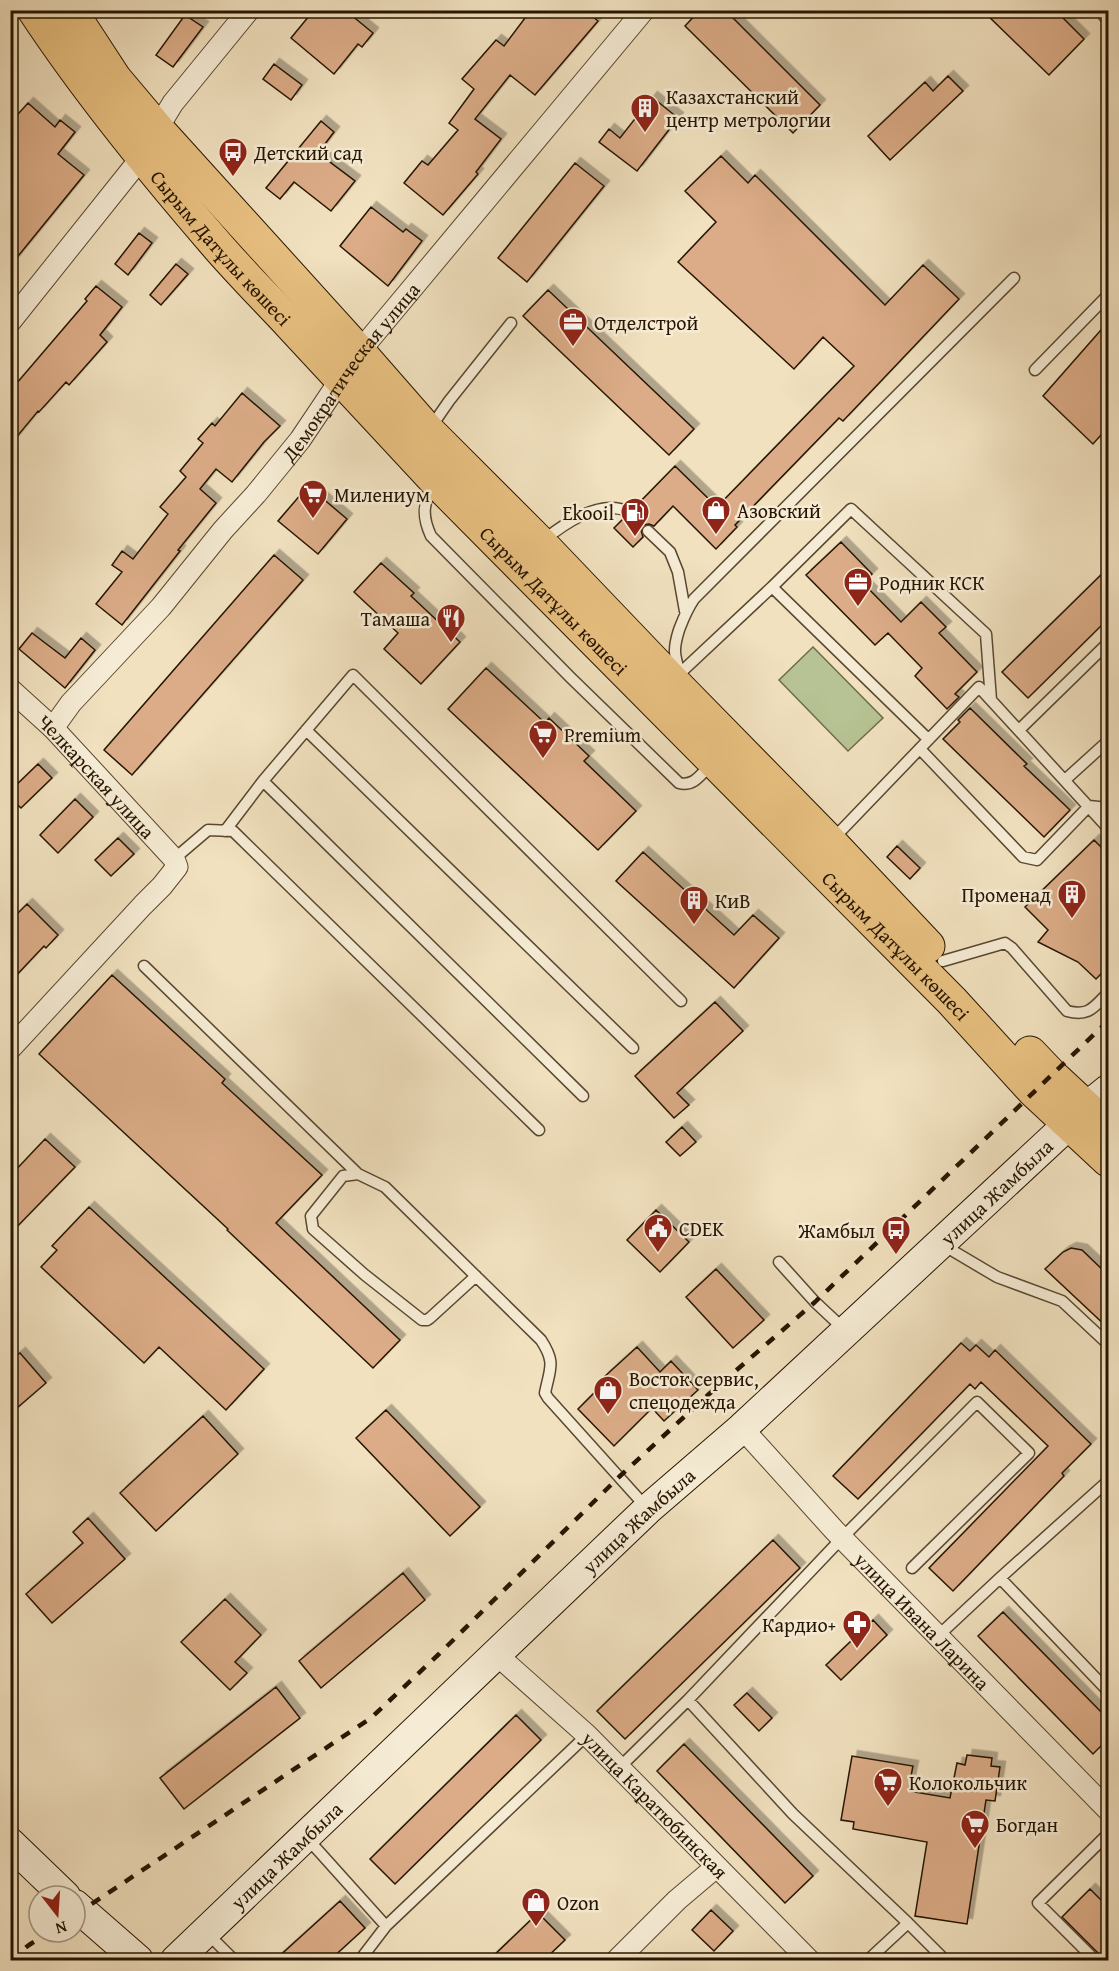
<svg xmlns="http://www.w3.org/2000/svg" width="1119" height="1971" viewBox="0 0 1119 1971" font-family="'Gentium Book Plus',serif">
  <defs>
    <filter id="shadow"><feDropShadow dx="5.5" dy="-5.5" stdDeviation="0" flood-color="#0004"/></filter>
  </defs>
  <rect width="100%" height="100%" fill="#f1e1bf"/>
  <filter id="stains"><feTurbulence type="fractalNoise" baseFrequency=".00333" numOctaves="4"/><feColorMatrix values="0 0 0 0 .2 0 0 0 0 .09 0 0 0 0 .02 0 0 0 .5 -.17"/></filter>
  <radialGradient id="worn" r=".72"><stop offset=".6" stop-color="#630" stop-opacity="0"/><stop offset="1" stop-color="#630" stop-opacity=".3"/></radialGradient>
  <path fill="#b7c394" stroke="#6e6c4a" stroke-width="1.5" d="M 813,647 L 883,718 L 848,751 L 779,680 Z"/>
  <path fill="#dbac87" stroke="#261400" stroke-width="1.5" filter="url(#shadow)" d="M 314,10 L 345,10 L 373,33 L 362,47 L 358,44 L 334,74 L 291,38 Z
    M 531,10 L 585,10 L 598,21 L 535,95 L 510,75 L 475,119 L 501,139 L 476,172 L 478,174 L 443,215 L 404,183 L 422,161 L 428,165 L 458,130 L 449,123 L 474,89 L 462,79 L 496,40 L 504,46 Z
    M 700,10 L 725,10 L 820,105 L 793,133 L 685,26 Z
    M 982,10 L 1055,10 L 1084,39 L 1049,75 Z
    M 185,15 L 203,27 L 173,67 L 156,55 Z
    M 274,64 L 302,85 L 291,100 L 263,79 Z
    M 948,76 L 963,91 L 890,160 L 868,136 L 925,82 L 933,91 Z
    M 652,97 L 678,118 L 637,171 L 599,142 L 609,129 L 620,138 Z
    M 28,103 L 55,127 L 60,120 L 75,132 L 58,154 L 84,175 L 10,266 L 10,123 Z
    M 321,121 L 334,132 L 318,153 L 355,181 L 331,211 L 294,182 L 280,199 L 266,188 Z
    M 721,156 L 748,183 L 755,175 L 885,305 L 923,265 L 959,299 L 843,421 L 839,418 L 735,525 L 737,527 L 716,549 L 673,506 L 654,526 L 649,524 L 643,525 L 641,530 L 643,537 L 633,547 L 614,528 L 624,518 L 630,519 L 634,517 L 636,511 L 635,507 L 675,466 L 717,507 L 854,366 L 823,337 L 794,369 L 678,262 L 716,222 L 685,191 Z
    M 575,163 L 604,186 L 527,282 L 498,258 Z
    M 371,207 L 403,232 L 406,229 L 422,241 L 388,286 L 340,246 Z
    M 139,233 L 152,243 L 128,275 L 115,264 Z
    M 176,264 L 188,274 L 161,305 L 150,295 Z
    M 96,286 L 122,307 L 100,335 L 107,342 L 69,385 L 66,382 L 39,412 L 38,411 L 10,445 L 10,391 L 87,301 L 85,299 Z
    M 548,290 L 694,429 L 669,455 L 523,316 Z
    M 1108,322 L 1108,427 L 1093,444 L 1043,396 Z
    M 242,393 L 280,426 L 264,442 L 232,482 L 216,469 L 200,489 L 216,503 L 178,550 L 180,551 L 122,625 L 96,604 L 122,572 L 112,565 L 122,551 L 133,559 L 168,514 L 160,507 L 186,477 L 180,471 L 203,443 L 198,439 L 212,423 L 215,426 Z
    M 308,486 L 347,519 L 318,554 L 278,521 Z
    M 841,542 L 872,574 L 863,583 L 901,622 L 921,602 L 946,627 L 939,633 L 977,672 L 955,694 L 959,697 L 947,709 L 915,676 L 922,668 L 888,633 L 875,645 L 806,575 Z
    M 274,555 L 303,580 L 132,775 L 104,750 Z
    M 381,563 L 414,593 L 411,596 L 460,642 L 421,684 L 384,649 L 398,633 L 354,592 Z
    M 1108,568 L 1108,619 L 1028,698 L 1002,672 Z
    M 32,633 L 65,658 L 81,638 L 95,650 L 65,688 L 19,649 Z
    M 486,668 L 545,723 L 549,718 L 589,756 L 584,761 L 636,811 L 598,850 L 448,709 Z
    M 970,708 L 1027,764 L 1024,766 L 1070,810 L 1044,837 L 943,739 L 960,722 L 958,720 Z
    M 38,764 L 52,778 L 21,808 L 10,798 L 10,791 Z
    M 75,799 L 93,817 L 58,853 L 40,835 Z
    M 118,838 L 134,854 L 111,876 L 95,860 Z
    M 1094,840 L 1108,854 L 1108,967 L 1096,979 L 1078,962 L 1038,942 L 1048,930 L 1025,907 Z
    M 897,846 L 920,868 L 910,879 L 887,857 Z
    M 643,852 L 734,935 L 753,915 L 779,938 L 734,988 L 616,881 Z
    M 27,904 L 58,935 L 46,948 L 44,946 L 10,982 L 10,921 Z
    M 112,975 L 225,1079 L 222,1083 L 322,1175 L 276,1223 L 400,1340 L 373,1368 L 227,1230 L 228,1229 L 39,1054 Z
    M 715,1002 L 743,1031 L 677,1093 L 689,1105 L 674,1118 L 635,1076 Z
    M 682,1127 L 696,1142 L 680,1156 L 666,1142 Z
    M 45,1139 L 75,1167 L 10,1234 L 10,1176 Z
    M 89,1207 L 264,1369 L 226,1410 L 159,1347 L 144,1363 L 41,1267 L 57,1250 L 52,1246 Z
    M 656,1210 L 689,1242 L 660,1272 L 627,1240 Z
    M 1071,1248 L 1082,1250 L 1108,1275 L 1108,1328 L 1045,1269 L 1063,1252 Z
    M 716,1269 L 764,1320 L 733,1348 L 686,1297 Z
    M 961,1343 L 970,1351 L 976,1345 L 989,1357 L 995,1350 L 1091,1444 L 1062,1473 L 1064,1476 L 953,1591 L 929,1568 L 1048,1446 L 981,1382 L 975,1389 L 970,1384 L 858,1499 L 833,1476 Z
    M 637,1347 L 660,1372 L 671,1361 L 698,1390 L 664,1421 L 652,1408 L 614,1446 L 578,1409 L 606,1381 L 603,1378 Z
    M 20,1353 L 46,1383 L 10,1414 L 10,1361 Z
    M 386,1410 L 480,1507 L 450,1536 L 356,1438 Z
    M 203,1416 L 238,1454 L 156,1531 L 120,1493 Z
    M 88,1518 L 125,1559 L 52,1623 L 26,1594 L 83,1543 L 73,1532 Z
    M 773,1540 L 800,1568 L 625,1739 L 597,1711 Z
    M 403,1573 L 425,1600 L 321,1688 L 299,1661 Z
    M 225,1599 L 261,1635 L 235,1662 L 247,1673 L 230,1690 L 181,1642 Z
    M 1003,1612 L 1108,1719 L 1108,1739 L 1093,1754 L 978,1636 Z
    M 873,1620 L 887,1635 L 841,1680 L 826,1665 Z
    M 276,1687 L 300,1718 L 184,1809 L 160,1778 Z
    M 747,1693 L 772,1718 L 759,1731 L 734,1705 Z
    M 516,1715 L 541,1740 L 395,1884 L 370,1859 Z
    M 684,1744 L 813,1876 L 785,1903 L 657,1771 Z
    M 967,1755 L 992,1758 L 991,1766 L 1000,1767 L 995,1801 L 986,1800 L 967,1924 L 915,1916 L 927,1842 L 853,1829 L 854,1822 L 841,1820 L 852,1756 L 913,1766 L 908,1791 L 950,1798 L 957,1763 L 965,1765 Z
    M 1090,1889 L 1108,1907 L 1108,1960 L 1105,1960 L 1062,1917 Z
    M 340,1901 L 365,1928 L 330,1960 L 275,1960 Z
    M 711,1910 L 733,1931 L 714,1951 L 692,1930 Z
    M 538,1913 L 565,1940 L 544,1960 L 489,1960 Z"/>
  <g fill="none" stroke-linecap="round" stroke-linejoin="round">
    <g stroke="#594730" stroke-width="13">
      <path id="lane" d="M 1035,370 L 1108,295
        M 431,427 L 449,401 L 511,323
        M 435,485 C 422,501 422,517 431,536 L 570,677 L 679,783 C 694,787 701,774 711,764
        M 648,531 L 670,552 L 678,572 L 685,611
        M 544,540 C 565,523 601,498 629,512
        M 772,587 L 928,739
        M 680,673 C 674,655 673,649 679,630 C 684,617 686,611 694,599 L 1014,278
        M 676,677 L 772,587 L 851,509 L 986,634 L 991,700
        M 306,730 L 633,1048
        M 1019,730 L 1108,643
        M 920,749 L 1023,857 L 1037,860 L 1089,806 L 1108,808
        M 1065,780 L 1108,741
        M 263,781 L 353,675 L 681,1001
        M 225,831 L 263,781 L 583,1096
        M 833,839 L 979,687 L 1108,828
        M 174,859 L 208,830 L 233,831 L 539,1130
        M 943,961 L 1005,943 L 1012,948 L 1067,1011 C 1089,1017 1094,1007 1108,993
        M 144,966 L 358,1174
        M 943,1245 L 997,1277 L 1062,1301 L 1108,1344
        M 779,1262 L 815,1302 L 846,1331
        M 476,1276 L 430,1318 L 427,1320 L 422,1320 L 365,1275 L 313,1229 L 311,1216 L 343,1176 L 358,1174 L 385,1187 L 541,1340 C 556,1363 550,1368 545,1393 L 548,1398 L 646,1507
        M 1000,1578 L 1108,1691
        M 938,1636 L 1000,1578 L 1108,1481
        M 619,1768 L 688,1700
        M 306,1837 L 386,1926 L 587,1735
        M 908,1923 L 793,1814 L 688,1700 L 842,1538 L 977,1402 L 1029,1453 L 912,1568
        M 208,1934 L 234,1960
        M 360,1960 L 386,1926
        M 868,1960 L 908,1923 L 945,1960
        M 1095,1960 L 1038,1903 L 1108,1834"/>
    </g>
    <g stroke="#594730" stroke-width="23">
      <g id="street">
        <path d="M 1106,10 L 1108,13"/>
        <path d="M 10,322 L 133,168 L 173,103 L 249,10"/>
        <path id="s1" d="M 10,689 L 53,728 L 174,859 L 177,867 L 162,886 L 143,905 L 10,1049"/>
        <path id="s2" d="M 53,728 L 71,703 L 161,607 L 223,530 L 256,494 L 300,440 L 359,352 L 644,10"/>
        <path id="s3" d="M 742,1428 L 835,1531 L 1108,1810"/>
        <path id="s4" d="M 497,1655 L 587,1735 L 809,1960"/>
        <path d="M 617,1960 L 677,1900 L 716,1867"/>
      </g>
    </g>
    <g stroke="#261400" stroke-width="32">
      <g id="secondary">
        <path d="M 10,1843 L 65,1896"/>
        <path d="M 75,1905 L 138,1960"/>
        <path id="s5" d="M 176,1960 L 648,1509 L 742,1428 L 1087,1107 L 1108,1090"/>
      </g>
    </g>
    <g stroke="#261400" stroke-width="35">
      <g id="highway">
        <path id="s6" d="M 34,10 C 88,92 151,169 215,243 C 239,271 266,298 292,326 C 340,378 389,430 437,482 L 952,1001 L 1034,1091 L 1108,1160"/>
        <path d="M 70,10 L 115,79 L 158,130 L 359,352 L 429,432 L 540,543 L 672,681 L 830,842 L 928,946"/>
        <path d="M 1030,1053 L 1051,1075 L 1108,1128"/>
      </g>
    </g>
    <use href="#lane" stroke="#f6ecd5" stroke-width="10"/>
    <use href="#street" stroke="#f6ecd5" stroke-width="21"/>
    <use href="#secondary" stroke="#f6ecd5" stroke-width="30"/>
    <use href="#highway" stroke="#e8c080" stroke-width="33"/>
    <path stroke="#261400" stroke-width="4.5" stroke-dasharray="10 10" stroke-linecap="butt" d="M 75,1915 L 371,1718 L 439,1654 L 619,1477 L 709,1394 L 815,1302 L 1108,1021
      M 10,1960 L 29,1945 L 49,1932"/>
  </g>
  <defs>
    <g id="building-pin" transform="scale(1.5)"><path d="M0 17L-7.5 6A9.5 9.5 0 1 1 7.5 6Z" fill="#8f2418" stroke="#f6ecd5"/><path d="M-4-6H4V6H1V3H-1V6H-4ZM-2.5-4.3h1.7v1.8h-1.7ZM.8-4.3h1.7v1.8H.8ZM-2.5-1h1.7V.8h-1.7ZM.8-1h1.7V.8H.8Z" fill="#fff"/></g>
    <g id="bus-pin" transform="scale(1.5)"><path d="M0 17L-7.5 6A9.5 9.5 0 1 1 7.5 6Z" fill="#8f2418" stroke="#f6ecd5"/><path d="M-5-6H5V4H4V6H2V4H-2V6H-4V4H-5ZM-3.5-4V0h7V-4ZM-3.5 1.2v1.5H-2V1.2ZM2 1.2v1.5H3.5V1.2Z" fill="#fff"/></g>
    <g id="office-pin" transform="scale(1.5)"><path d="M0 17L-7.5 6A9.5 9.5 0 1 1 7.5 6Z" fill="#8f2418" stroke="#f6ecd5"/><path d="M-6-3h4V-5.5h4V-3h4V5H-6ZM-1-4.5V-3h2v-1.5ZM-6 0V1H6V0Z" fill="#fff"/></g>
    <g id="supermarket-pin" transform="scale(1.5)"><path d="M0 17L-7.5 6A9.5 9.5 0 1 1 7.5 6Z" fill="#8f2418" stroke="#f6ecd5"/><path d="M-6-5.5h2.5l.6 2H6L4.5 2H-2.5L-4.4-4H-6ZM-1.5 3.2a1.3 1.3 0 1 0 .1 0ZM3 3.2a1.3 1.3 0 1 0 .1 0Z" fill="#fff"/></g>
    <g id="shop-pin" transform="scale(1.5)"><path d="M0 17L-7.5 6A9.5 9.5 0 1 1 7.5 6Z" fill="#8f2418" stroke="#f6ecd5"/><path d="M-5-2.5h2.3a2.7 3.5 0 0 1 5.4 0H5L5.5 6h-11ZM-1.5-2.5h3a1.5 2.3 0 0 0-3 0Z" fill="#fff"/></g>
    <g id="fuel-pin" transform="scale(1.5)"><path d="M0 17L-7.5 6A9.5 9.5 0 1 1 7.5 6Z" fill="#8f2418" stroke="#f6ecd5"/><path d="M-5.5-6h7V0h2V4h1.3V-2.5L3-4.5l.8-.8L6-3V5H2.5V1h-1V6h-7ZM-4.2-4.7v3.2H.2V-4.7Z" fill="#fff"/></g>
    <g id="restaurant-pin" transform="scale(1.5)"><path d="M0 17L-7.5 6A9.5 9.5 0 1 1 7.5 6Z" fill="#8f2418" stroke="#f6ecd5"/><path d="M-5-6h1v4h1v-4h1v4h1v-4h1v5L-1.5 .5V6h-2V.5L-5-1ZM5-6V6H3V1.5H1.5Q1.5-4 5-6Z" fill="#fff"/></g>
    <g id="civic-pin" transform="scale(1.5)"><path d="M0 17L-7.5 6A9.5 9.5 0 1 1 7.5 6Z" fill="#8f2418" stroke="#f6ecd5"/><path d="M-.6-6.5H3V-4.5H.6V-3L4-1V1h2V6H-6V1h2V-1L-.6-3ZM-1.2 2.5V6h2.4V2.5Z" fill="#fff"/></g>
    <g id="pharmacy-pin" transform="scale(1.5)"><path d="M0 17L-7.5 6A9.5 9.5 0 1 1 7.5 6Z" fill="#8f2418" stroke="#f6ecd5"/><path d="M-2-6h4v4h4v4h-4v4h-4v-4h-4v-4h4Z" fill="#fff"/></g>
  </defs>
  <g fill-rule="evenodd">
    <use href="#building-pin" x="645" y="108"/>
    <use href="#bus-pin" x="233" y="152"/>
    <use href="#office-pin" x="573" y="322"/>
    <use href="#supermarket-pin" x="313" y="494"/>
    <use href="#shop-pin" x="716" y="510"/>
    <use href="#fuel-pin" x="635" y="512"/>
    <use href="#office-pin" x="858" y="582"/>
    <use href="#restaurant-pin" x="451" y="618"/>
    <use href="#supermarket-pin" x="543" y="734"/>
    <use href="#building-pin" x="1072" y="894"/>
    <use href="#building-pin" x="694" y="900"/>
    <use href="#civic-pin" x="658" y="1228"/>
    <use href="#bus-pin" x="896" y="1230"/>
    <use href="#shop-pin" x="608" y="1390"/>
    <use href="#pharmacy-pin" x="857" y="1624"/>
    <use href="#supermarket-pin" x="888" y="1782"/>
    <use href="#supermarket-pin" x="975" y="1824"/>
    <use href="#shop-pin" x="536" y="1902"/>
  </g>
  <g text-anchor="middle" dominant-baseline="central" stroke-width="5" stroke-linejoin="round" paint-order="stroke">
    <g font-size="20" fill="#261400" stroke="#f6ecd5" text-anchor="start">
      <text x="666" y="96">Казахстанский<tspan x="666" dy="23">центр метрологии</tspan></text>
      <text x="254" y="152">Детский сад</text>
      <text x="594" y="322">Отделстрой</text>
      <text x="334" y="494">Милениум</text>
      <text x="737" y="510">Азовский</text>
      <text x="614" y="512" text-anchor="end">Ekooil</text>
      <text x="879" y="582">Родник КСК</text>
      <text x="430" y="618" text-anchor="end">Тамаша</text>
      <text x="564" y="734">Premium</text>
      <text x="1051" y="894" text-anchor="end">Променад</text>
      <text x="715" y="900">КиВ</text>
      <text x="679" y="1228">CDEK</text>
      <text x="875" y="1230" text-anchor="end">Жамбыл</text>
      <text x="629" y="1378">Восток сервис,<tspan x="629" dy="23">спецодежда</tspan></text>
      <text x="836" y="1624" text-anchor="end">Кардио+</text>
      <text x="909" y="1782">Колокольчик</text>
      <text x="996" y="1824">Богдан</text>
      <text x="557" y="1902">Ozon</text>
    </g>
    <g font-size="20" fill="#261400" stroke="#f6ecd5">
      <text stroke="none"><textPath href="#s6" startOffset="303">Сырым Датұлы көшесі</textPath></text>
      <text stroke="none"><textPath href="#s2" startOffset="465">Демократическая улица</textPath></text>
      <text stroke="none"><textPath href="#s6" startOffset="788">Сырым Датұлы көшесі</textPath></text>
      <text stroke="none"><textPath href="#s1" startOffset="123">Челкарская улица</textPath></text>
      <text stroke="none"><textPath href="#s6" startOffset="1274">Сырым Датұлы көшесі</textPath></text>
      <text stroke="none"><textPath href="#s5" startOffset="1124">улица Жамбыла</textPath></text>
      <text stroke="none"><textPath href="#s5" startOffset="638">улица Жамбыла</textPath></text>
      <text stroke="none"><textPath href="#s3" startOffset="264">улица Ивана Ларина</textPath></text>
      <text stroke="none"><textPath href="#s4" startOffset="218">улица Каратюбинская</textPath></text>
      <text stroke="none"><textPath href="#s5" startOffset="152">улица Жамбыла</textPath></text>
    </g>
  </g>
  <rect width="1119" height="1971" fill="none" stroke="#f1e1bf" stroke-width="36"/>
  <rect x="12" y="12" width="1095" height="1947" fill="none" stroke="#261400" stroke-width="3"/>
  <rect x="18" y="18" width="1083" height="1935" fill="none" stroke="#261400" stroke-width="1.5"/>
  <g transform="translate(57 1914) rotate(163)"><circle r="28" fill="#f6ecd5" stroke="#a39680" stroke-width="1.5"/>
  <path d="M0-4.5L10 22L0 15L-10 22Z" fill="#8f2418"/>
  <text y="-9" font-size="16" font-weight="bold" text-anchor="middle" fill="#261400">N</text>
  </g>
  <rect width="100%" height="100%" filter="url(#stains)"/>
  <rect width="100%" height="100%" fill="url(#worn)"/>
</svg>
